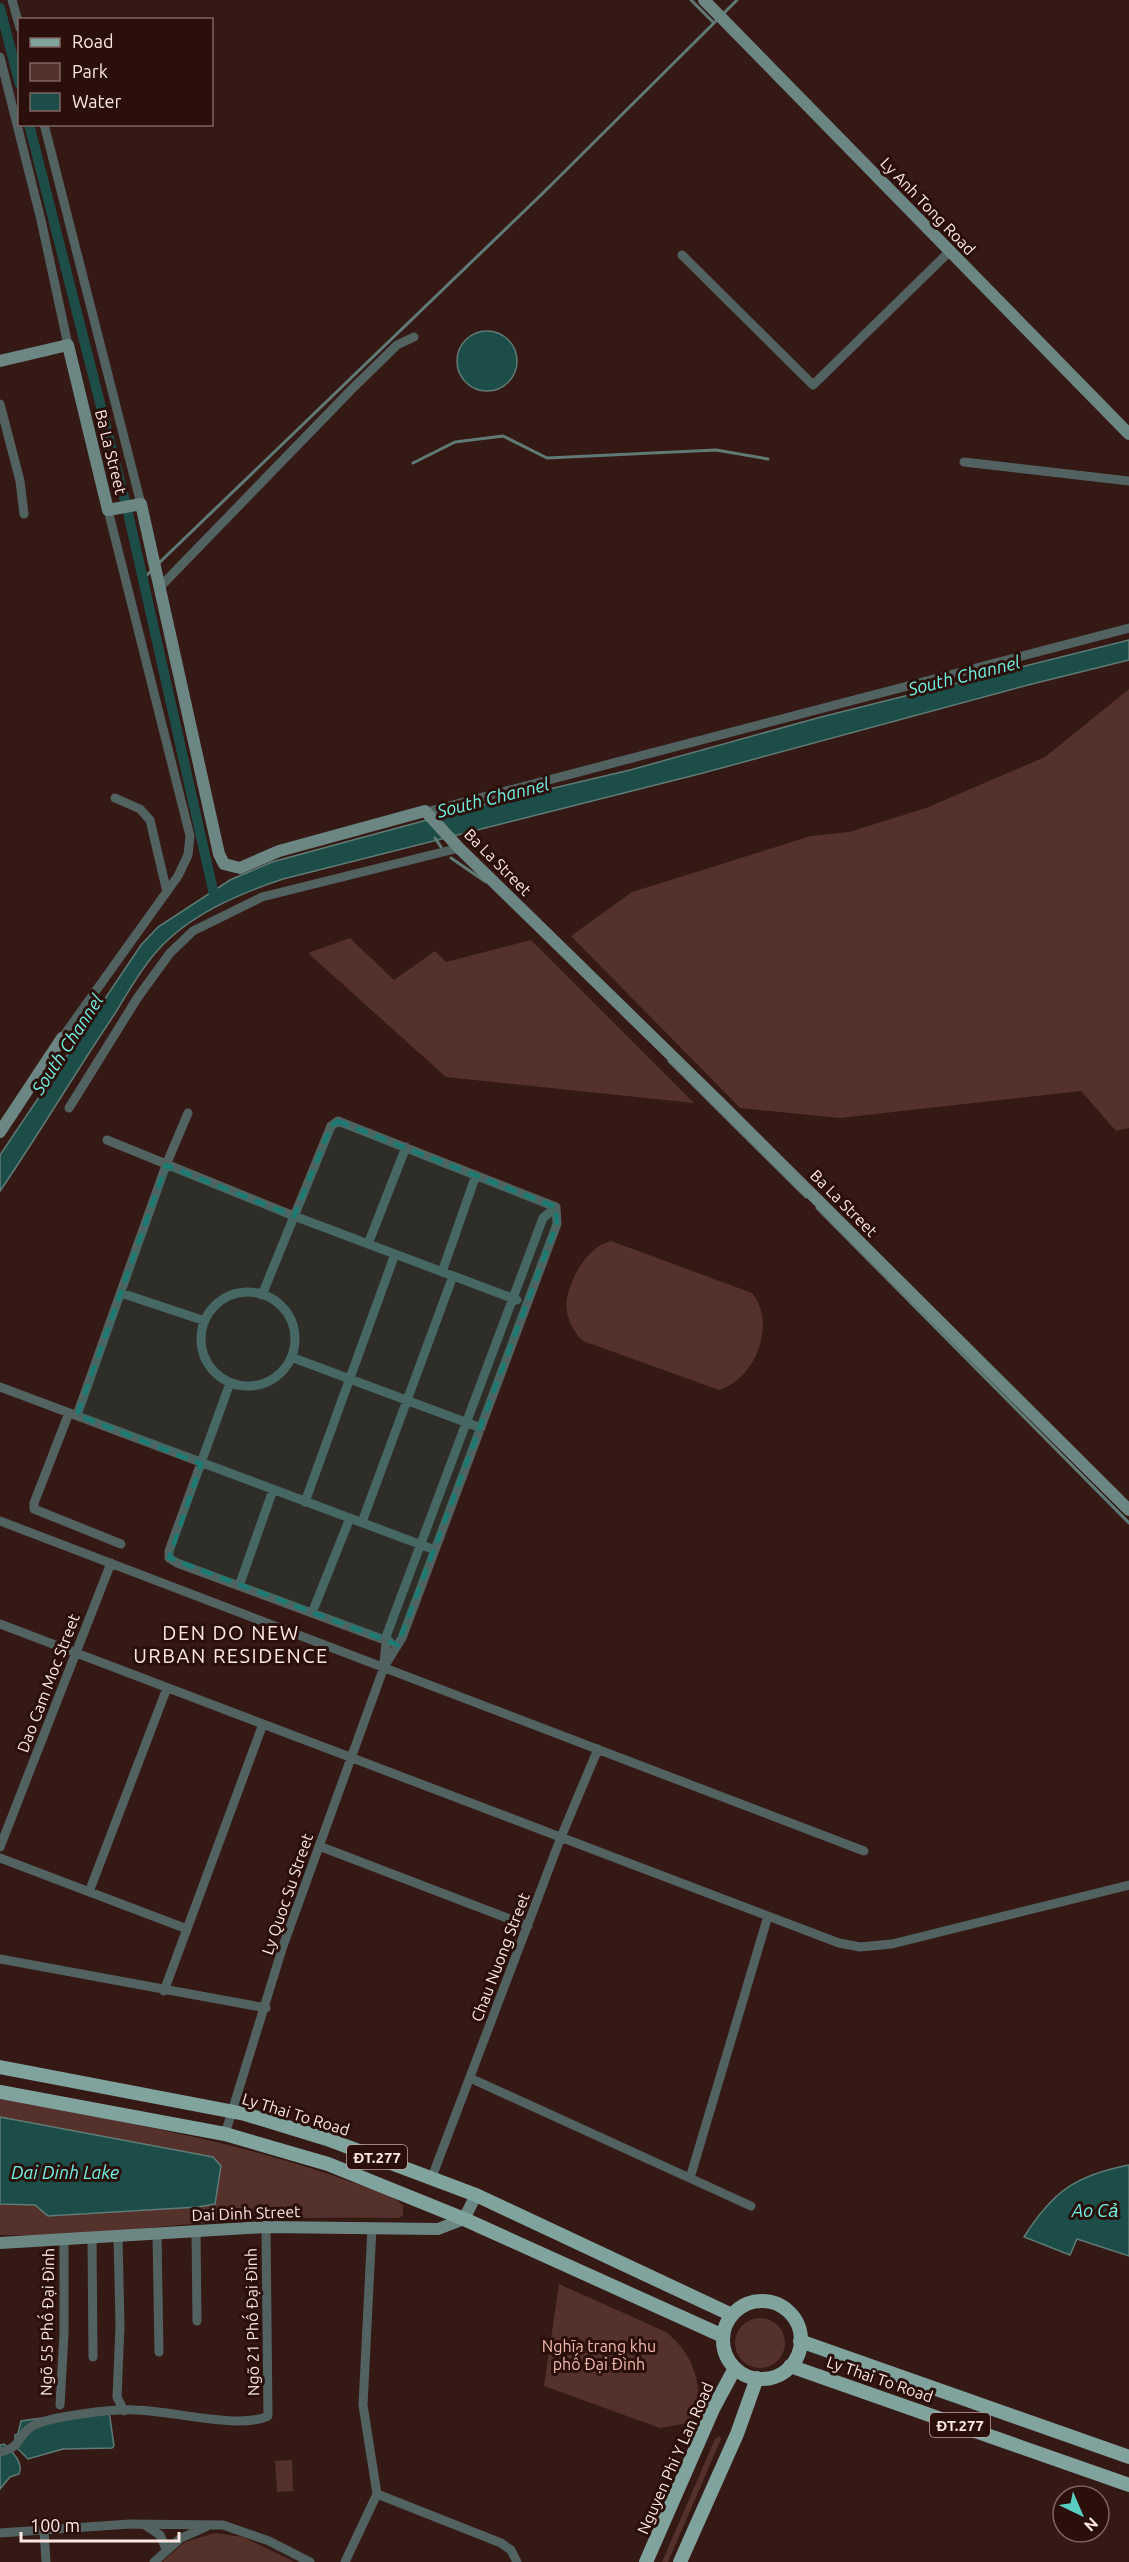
<svg xmlns="http://www.w3.org/2000/svg" width="1129" height="2562" viewBox="0 0 1129 2562" font-family="Ubuntu,sans-serif">
  <rect width="100%" height="100%" fill="#341914"/>
  <path fill="#55312b" d="M 1129,689 L 1129,1128 L 1116,1131 L 1081,1091 L 840,1118 L 740,1108 L 571,936 L 632,892 L 811,836 L 849,832 L 926,808 L 1045,757 Z
    M 350,938 L 394,980 L 435,951 L 446,962 L 531,940 L 694,1103 L 446,1077 L 308,953 Z
    M 611,1241 L 752,1293 C 777,1323 756,1379 719,1390 L 583,1341 C 572,1331 564,1313 567,1298 C 571,1277 588,1246 611,1241 Z
    M 0,2099 C 117,2121 234,2140 346,2180 C 364,2187 390,2191 403,2206 L 403,2215 L 399,2218 L 395,2218 C 323,2216 251,2219 179,2225 C 119,2230 60,2237 0,2235 Z
    M 559,2284 L 666,2332 C 694,2354 705,2388 694,2422 L 660,2428 L 544,2386 Z
    M735 2343a25 25 0 1 1 50 0a25 25 0 1 1-50 0Z
    M 720,2436 L 721,2439 L 668,2562 L 662,2562 L 715,2439 Z
    M 292,2460 L 293,2491 L 277,2492 L 275,2461 Z
    M 215,2533 L 243,2537 L 295,2562 L 162,2562 L 185,2542 Z"/>
  <path fill="#1d4d48" stroke="#607b76" stroke-width="1.5" d="M457 361a30 30 0 1 1 60 0a30 30 0 1 1-60 0Z
    M 1129,640 L 1129,660 L 1032,684 L 703,773 L 283,879 C 238,894 189,915 157,951 C 140,970 127,994 114,1015 C 75,1073 39,1134 0,1191 L 0,1155 L 141,945 L 158,927 L 230,880 L 272,862 L 482,805 L 630,770 L 821,717 Z
    M 0,2117 L 213,2157 L 221,2166 L 215,2204 L 198,2207 L 48,2216 L 35,2205 L 0,2204 Z
    M 1129,2165 L 1129,2256 L 1077,2239 L 1070,2255 L 1024,2237 C 1052,2192 1076,2175 1129,2165 Z
    M 109,2411 L 114,2446 L 112,2448 L 63,2449 L 28,2459 L 15,2446 L 15,2435 L 18,2434 L 21,2421 L 86,2412 Z
    M 4,2444 C 12,2452 24,2462 19,2474 L 10,2477 L 0,2489 L 0,2445 Z"/>
  <g fill="none" stroke-linecap="round" stroke-linejoin="round">
    <path stroke="#607b76" stroke-width="3" d="M 691,0 L 714,23
      M 722,15 L 737,0
      M 413,463 L 455,442 L 503,436 L 547,458 L 716,450 L 768,459
      M 159,563 L 542,194 L 717,20
      M 143,579 L 152,570
      M 435,838 L 441,847
      M 451,858 L 486,882
      M 669,1061 L 806,1197
      M 817,1208 L 1129,1523"/>
    <path stroke="#1d4d48" stroke-width="10" d="M 0,8 L 20,85
      M 29,124 L 128,513 L 215,899"/>
    <path stroke="#526260" stroke-width="9" d="M 12,0 L 20,28
      M 0,57 L 41,220 L 68,345
      M 44,124 L 141,504
      M 682,255 L 813,385 L 949,252
      M 0,404 L 20,481 L 24,514
      M 964,462 L 1129,481
      M 160,587 L 352,389 L 397,345 L 414,337
      M 115,798 L 140,809 L 150,820 L 167,892
      M 426,812 L 1129,628
      M 62,1038 L 178,876 L 188,855 L 190,836 L 108,510
      M 69,1108 L 138,997 L 170,953 L 193,931 L 262,897 L 459,848
      M 107,1140 L 294,1216 L 517,1300
      M 368,1244 L 406,1147
      M 442,1272 L 476,1175
      M201 1339a47 47 0 1 1 94 0a47 47 0 1 1-94 0Z
      M 121,1293 L 205,1321
      M 262,1295 L 331,1126 L 338,1121 L 556,1207
      M 291,1357 L 481,1428
      M 230,1383 L 169,1551 L 169,1558 L 177,1563 L 390,1642
      M 0,1387 L 435,1550
      M 69,1413 L 34,1503 L 34,1509 L 121,1544
      M 77,1415 L 166,1165 L 188,1113
      M 305,1502 L 395,1254
      M 0,1521 L 864,1851
      M 362,1522 L 453,1276
      M 239,1586 L 273,1490
      M 312,1613 L 350,1518
      M 0,1624 L 839,1943 L 860,1947 L 892,1944 L 1129,1885
      M 384,1662 L 387,1634 L 543,1218 L 556,1207
      M 319,1846 L 528,1926
      M 0,1847 L 111,1563
      M 0,1858 L 187,1929
      M 89,1892 L 167,1688
      M 0,1959 L 266,2008
      M 164,1991 L 263,1724
      M 470,2078 L 751,2206
      M 225,2134 L 283,1946 L 384,1667 L 402,1638 L 557,1224 L 556,1207
      M 432,2177 L 561,1837 L 598,1749
      M 690,2178 L 768,1916
      M 196,2230 L 197,2321
      M 157,2233 L 159,2352
      M 118,2236 L 120,2326 L 117,2397 L 124,2411
      M 92,2238 L 93,2357
      M 60,2405 L 64,2334 L 64,2240
      M 0,2452 C 23,2447 16,2437 31,2427 C 47,2416 115,2409 135,2410 C 169,2410 240,2430 268,2416 L 266,2227
      M 377,2494 L 501,2543 L 511,2550 L 517,2562
      M 145,2525 L 160,2535 L 166,2549
      M 44,2530 L 46,2562
      M 0,2533 L 130,2524 L 223,2525 L 269,2541 L 310,2562
      M 154,2562 L 181,2538 L 206,2527
      M 345,2562 L 377,2494 L 363,2405 L 372,2227"/>
    <path stroke="#6c8783" stroke-width="12" d="M 704,0 L 1129,434
      M 0,361 L 68,345 L 108,510 L 141,504 L 219,854 L 224,864 L 240,868 L 279,851 L 425,811
      M 426,812 L 459,848 L 716,1099 L 1129,1510
      M 0,1132 L 62,1038
      M 0,2243 L 266,2227 L 438,2229 L 464,2219 L 476,2195"/>
    <path stroke="#81a39e" stroke-width="14" d="M 0,2067 L 245,2114 L 327,2139 L 476,2195 L 732,2315
      M 0,2092 L 225,2134 L 328,2164 L 464,2219 L 723,2336
      M723 2340a39 39 0 1 1 78 0a39 39 0 1 1-78 0Z
      M 800,2341 L 1129,2457
      M 790,2366 L 1129,2485
      M 646,2562 L 713,2409 L 735,2368
      M 680,2562 L 737,2434 L 757,2378"/>
  </g>
  <path fill="#1b7c74" fill-opacity="0.2" stroke="#1b7c74" stroke-width="4.5" stroke-dasharray="12 8" stroke-linejoin="round" d="M 338,1121 L 556,1207 L 557,1224 L 398,1645 L 169,1558 L 201,1464 L 77,1415 L 166,1165 L 294,1216 L 331,1126 Z"/>
  <g text-anchor="middle" dominant-baseline="central" stroke-width="6" stroke-linejoin="round" paint-order="stroke">
    <g fill="#2a0f0b" stroke="#bca6a2" stroke-width="1.5">
      <rect x="347" y="2145" width="60" height="24" rx="4.5"/>
      <rect x="930" y="2413" width="60" height="24" rx="4.5"/>
    </g>
    <g font-size="15" font-weight="bold" fill="#fbe7e3">
      <text x="377" y="2157">ĐT.277</text>
      <text x="960" y="2425">ĐT.277</text>
    </g>
    <g font-size="16" fill="#fbe7e3" stroke="#2a0f0b">
      <text transform="translate(928 206) rotate(46)">Ly Anh Tong Road</text>
      <text transform="translate(111 452) rotate(76)">Ba La Street</text>
      <text transform="translate(498 862) rotate(45)">Ba La Street</text>
      <text transform="translate(844 1203) rotate(45)">Ba La Street</text>
      <text transform="translate(48 1683) rotate(-69)">Dao Cam Moc Street</text>
      <text transform="translate(287 1894) rotate(-71)">Ly Quoc Su Street</text>
      <text transform="translate(500 1957) rotate(-69)">Chau Nuong Street</text>
      <text transform="translate(296 2114) rotate(17)">Ly Thai To Road</text>
      <text transform="translate(246 2213) rotate(-2)">Dai Dinh Street</text>
      <text transform="translate(47 2322) rotate(-89)">Ngõ 55 Phố Đại Đình</text>
      <text transform="translate(252 2322) rotate(-91)">Ngõ 21 Phố Đại Đình</text>
      <text transform="translate(880 2379) rotate(19)">Ly Thai To Road</text>
      <text transform="translate(675 2458) rotate(-66)">Nguyen Phi Y Lan Road</text>
    </g>
    <g font-size="16" fill="#f3b9ae" stroke="#2a0f0b">
      <text x="599" y="2346">Nghĩa trang khu<tspan x="599" dy="18">phố Đại Đình</tspan></text>
    </g>
    <g font-size="18" font-style="italic" fill="#70f2e4" stroke="#2a0f0b">
      <text transform="translate(964 675) rotate(-14)">South Channel</text>
      <text transform="translate(493 797) rotate(-14)">South Channel</text>
      <text transform="translate(67 1044) rotate(-57)">South Channel</text>
      <text x="65" y="2172">Dai Dinh Lake</text>
      <text x="1095" y="2210">Ao Cả</text>
    </g>
    <g font-size="20" letter-spacing="1.5" fill="#fbe7e3" stroke="#2a0f0b">
      <text x="231" y="1632">DEN DO NEW<tspan x="231" dy="23">URBAN RESIDENCE</tspan></text>
    </g>
  </g>
  <rect x="18" y="18" width="195" height="108" fill="#2a0f0b" stroke="#7e6561" stroke-width="1.5"/>
  <rect x="30" y="38" width="30" height="9" fill="#81a39e" stroke="#7e6561" stroke-width="1.5"/>
  <text x="72" y="48" font-size="18" fill="#fbe7e3">Road</text>
  <rect x="30" y="63" width="30" height="18" fill="#55312b" stroke="#7e6561" stroke-width="1.5"/>
  <text x="72" y="78" font-size="18" fill="#fbe7e3">Park</text>
  <rect x="30" y="93" width="30" height="18" fill="#1d4d48" stroke="#7e6561" stroke-width="1.5"/>
  <text x="72" y="108" font-size="18" fill="#fbe7e3">Water</text>
  <g transform="translate(1081 2514) rotate(136)"><circle r="28" fill="#2a0f0b" stroke="#7e6561" stroke-width="1.5"/>
  <path d="M0-4.5L10 22L0 15L-10 22Z" fill="#57cec1"/>
  <text y="-9" font-size="16" font-weight="bold" text-anchor="middle" fill="#fbe7e3">N</text>
  </g>
  <path d="M21 2532v9h158v-9" fill="none" stroke="#fbe7e3" stroke-width="3"/>
  <text x="30" y="2532" font-size="18" fill="#fbe7e3" stroke="#2a0f0b" stroke-width="4.5" paint-order="stroke">100 m</text>
</svg>
